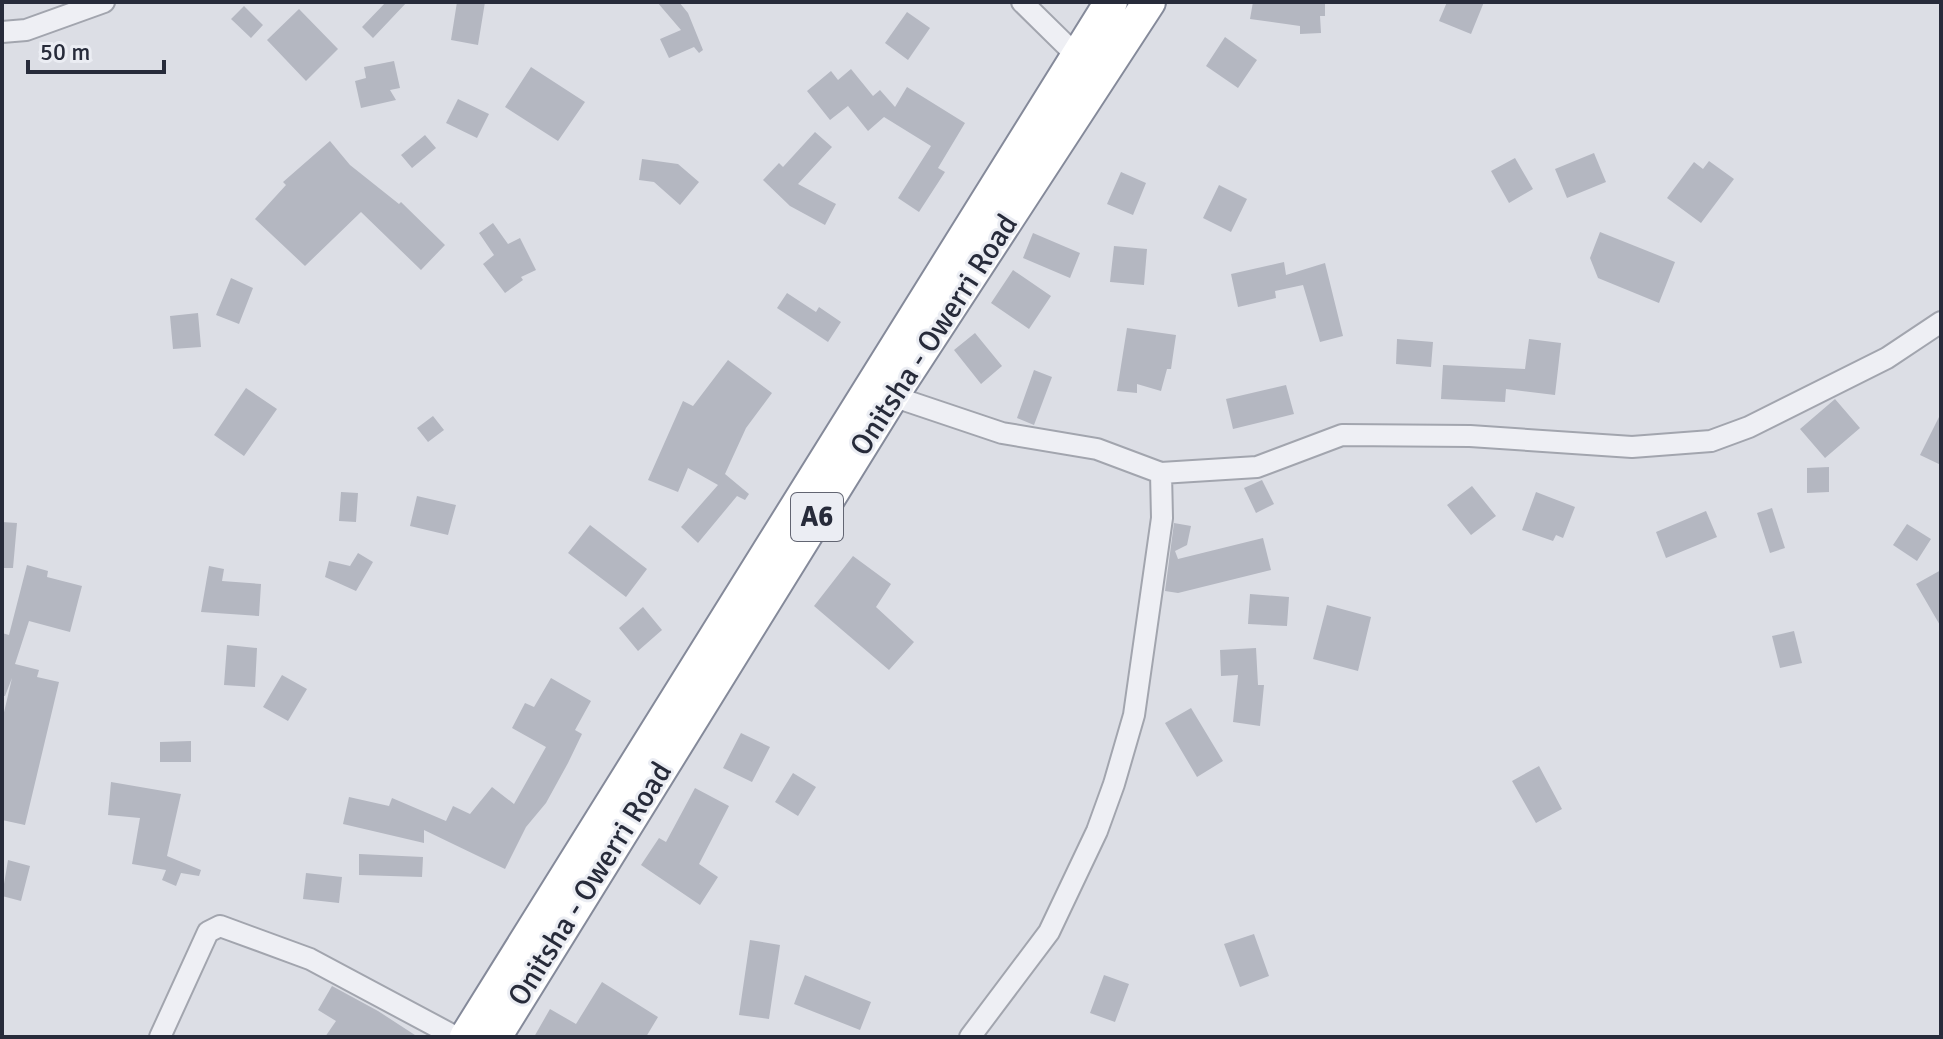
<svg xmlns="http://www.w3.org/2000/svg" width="1943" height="1039" viewBox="0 0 1943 1039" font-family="Signika,sans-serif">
  <rect width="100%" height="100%" fill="#dcdee5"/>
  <path fill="#b4b7c1" d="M 386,2 L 407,2 L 373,38 L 362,27 Z
    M 457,2 L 485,2 L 478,45 L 451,40 Z
    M 657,2 L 679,2 L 688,13 L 703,50 L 699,53 L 694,47 L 669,58 L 660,39 L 681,30 Z
    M 1253,2 L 1325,2 L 1325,16 L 1320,16 L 1321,33 L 1300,34 L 1300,26 L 1250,19 Z
    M 1447,2 L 1484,2 L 1471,34 L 1439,21 Z
    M 244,6 L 263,25 L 251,38 L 231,19 Z
    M 299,9 L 338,49 L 306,81 L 267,40 Z
    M 907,12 L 930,28 L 908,60 L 885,43 Z
    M 1225,37 L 1257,60 L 1238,88 L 1206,66 Z
    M 394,61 L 400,88 L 390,90 L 396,100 L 361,108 L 355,81 L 366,78 L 364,67 Z
    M 531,67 L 585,102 L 558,141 L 505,107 Z
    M 851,69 L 873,96 L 880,90 L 895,107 L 907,87 L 965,123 L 938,168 L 945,172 L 919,212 L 898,198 L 931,146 L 884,117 L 868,131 L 848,106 L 830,120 L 807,91 L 831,71 L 838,80 Z
    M 458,99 L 489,114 L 477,138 L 446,123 Z
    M 815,132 L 832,147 L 798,184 L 836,204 L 825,225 L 790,206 L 763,180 L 779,163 L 783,167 Z
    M 425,135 L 436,148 L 412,168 L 401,155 Z
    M 330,141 L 350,165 L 399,204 L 401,202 L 445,245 L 421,270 L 361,212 L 305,266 L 255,219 L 286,185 L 283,182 Z
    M 1594,153 L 1606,182 L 1567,198 L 1555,169 Z
    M 1515,158 L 1533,189 L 1509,203 L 1491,171 Z
    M 642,159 L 678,164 L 699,182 L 680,205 L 654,182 L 639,180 Z
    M 1709,161 L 1734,179 L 1701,223 L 1667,198 L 1694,162 L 1703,169 Z
    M 1121,172 L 1146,183 L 1133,215 L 1107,204 Z
    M 1219,185 L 1247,199 L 1231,232 L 1203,218 Z
    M 493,223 L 508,244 L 520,238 L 536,270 L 521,277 L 523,280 L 505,293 L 483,264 L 494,255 L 479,233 Z
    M 1600,232 L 1675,262 L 1659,303 L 1598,278 L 1590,258 Z
    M 1033,233 L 1080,253 L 1070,278 L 1023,258 Z
    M 1114,246 L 1147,249 L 1144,285 L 1110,282 Z
    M 1284,262 L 1286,275 L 1325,263 L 1343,336 L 1320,342 L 1303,285 L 1275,291 L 1276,298 L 1238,307 L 1231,274 Z
    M 1013,270 L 1051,296 L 1029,329 L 991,303 Z
    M 231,278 L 253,288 L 239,324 L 216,315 Z
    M 787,293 L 816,312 L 819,307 L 841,322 L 828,342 L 777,308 Z
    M 198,313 L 201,347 L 173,349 L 170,316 Z
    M 1127,328 L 1176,335 L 1171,369 L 1167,369 L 1161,391 L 1137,384 L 1137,393 L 1117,391 Z
    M 975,333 L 1002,366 L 981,384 L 954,350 Z
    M 1397,339 L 1433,342 L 1431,367 L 1396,364 Z
    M 1529,339 L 1561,343 L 1555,395 L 1506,389 L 1505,402 L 1441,399 L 1443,365 L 1525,369 Z
    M 728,360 L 772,393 L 746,428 L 725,474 L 749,494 L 745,500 L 737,496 L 698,543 L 681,527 L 718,485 L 688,468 L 678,492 L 648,480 L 683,401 L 693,406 Z
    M 1034,370 L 1052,377 L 1034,425 L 1017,418 Z
    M 1286,385 L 1294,414 L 1233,429 L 1226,399 Z
    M 246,388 L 277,409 L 244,456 L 214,435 Z
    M 1835,399 L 1860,428 L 1825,458 L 1800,429 Z
    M 1941,413 L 1941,465 L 1920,455 Z
    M 433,416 L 444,430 L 428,442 L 417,428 Z
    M 1829,467 L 1829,492 L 1807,493 L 1807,468 Z
    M 1262,480 L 1274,504 L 1256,513 L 1244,488 Z
    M 1472,486 L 1496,516 L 1471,535 L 1447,505 Z
    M 341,492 L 358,493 L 356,522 L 339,521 Z
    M 1536,492 L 1575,507 L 1563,538 L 1556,535 L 1553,541 L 1522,530 Z
    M 417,496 L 456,505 L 448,535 L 410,526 Z
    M 1772,508 L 1785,548 L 1770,553 L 1757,513 Z
    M 1706,511 L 1717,537 L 1666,558 L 1656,532 Z
    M 2,522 L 17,523 L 13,568 L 2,568 Z
    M 1174,523 L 1191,526 L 1187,545 L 1175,551 L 1178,559 L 1263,538 L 1271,570 L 1178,593 L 1165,591 Z
    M 1907,524 L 1931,539 L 1917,561 L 1893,545 Z
    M 590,525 L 647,569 L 626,597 L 568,553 Z
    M 358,553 L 373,562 L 356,591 L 325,577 L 329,561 L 350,566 Z
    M 853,556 L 891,584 L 876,607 L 914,642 L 889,670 L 814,606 Z
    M 27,565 L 48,571 L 47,577 L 82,586 L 70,632 L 29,621 L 15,664 L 39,670 L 37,677 L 59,682 L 25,825 L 2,820 L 2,721 L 12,678 L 5,696 L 2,696 L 2,633 L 9,635 Z
    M 209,566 L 224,569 L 222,581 L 261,584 L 259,616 L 201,612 Z
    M 1941,570 L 1941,627 L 1916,584 Z
    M 1250,594 L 1289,597 L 1287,626 L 1248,624 Z
    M 1327,605 L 1371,617 L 1358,671 L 1313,659 Z
    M 643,607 L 662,630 L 638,651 L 619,628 Z
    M 1794,631 L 1802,663 L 1780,668 L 1772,636 Z
    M 227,645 L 257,648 L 255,687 L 224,685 Z
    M 1256,648 L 1258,685 L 1264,685 L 1260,726 L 1233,722 L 1238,675 L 1221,676 L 1220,650 Z
    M 282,675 L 307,689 L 288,721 L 263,707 Z
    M 551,678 L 591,701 L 575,730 L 582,734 L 568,763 L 546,803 L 526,827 L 505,869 L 424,830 L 424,843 L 343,824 L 349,797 L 389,806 L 392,798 L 446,821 L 453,806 L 470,814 L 492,787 L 514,804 L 546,747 L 512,728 L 525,703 L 534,707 Z
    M 1191,708 L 1223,761 L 1197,777 L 1165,723 Z
    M 741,733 L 770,747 L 752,782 L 723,768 Z
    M 191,741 L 191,762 L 160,762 L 160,742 Z
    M 1539,766 L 1562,809 L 1536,823 L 1512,781 Z
    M 793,773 L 816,787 L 798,816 L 775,802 Z
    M 111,782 L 181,794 L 167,856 L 201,870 L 199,876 L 181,873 L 176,886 L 162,880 L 166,870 L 132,864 L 140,818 L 108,815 Z
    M 695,788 L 729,806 L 699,864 L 718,877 L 700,905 L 641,865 L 659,838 L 666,842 Z
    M 359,854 L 423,857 L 422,877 L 359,875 Z
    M 8,860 L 30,866 L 21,901 L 2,896 Z
    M 306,873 L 342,877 L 339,903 L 303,899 Z
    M 1254,934 L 1269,976 L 1240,987 L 1224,944 Z
    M 750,940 L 780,945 L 769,1019 L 739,1015 Z
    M 805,975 L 871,1002 L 860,1030 L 794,1004 Z
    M 1104,975 L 1129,984 L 1115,1022 L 1090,1013 Z
    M 602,982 L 658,1017 L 646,1037 L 534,1037 L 550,1009 L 576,1024 Z
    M 332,986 L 378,1011 L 418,1037 L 325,1037 L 336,1021 L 318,1010 Z"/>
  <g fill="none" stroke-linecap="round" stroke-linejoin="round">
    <g stroke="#a2a5ae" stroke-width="24">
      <path id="minor" d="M 1022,2 L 1077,56
        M 2,32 L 26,30 L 104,2
        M 892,396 L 1002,433 L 1097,449 L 1161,473 L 1257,467 L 1342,435 L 1470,436 L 1632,447 L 1711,441 L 1749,427 L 1887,358 L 1941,322
        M 160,1037 L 208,932 L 220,926 L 310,959 L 456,1037
        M 970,1037 L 1049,932 L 1097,831 L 1114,784 L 1134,715 L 1162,518 L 1161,473"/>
    </g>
    <g stroke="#858a9a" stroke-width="36">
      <path id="trunk" d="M 466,1037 L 1111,2
        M 495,1037 L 892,396 L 1149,2"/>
    </g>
    <use href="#minor" stroke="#eeeff4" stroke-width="20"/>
    <use href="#trunk" stroke="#fff" stroke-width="32"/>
  </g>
  <g text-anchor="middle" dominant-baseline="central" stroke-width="6" stroke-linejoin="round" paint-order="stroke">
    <rect fill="#ebedf3" stroke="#626572" stroke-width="2" x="791" y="493" width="52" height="48" rx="6"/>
    <g font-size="28" font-weight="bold" fill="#272b3a">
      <text x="817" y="517">A6</text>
    </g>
    <g font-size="30" fill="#272b3a" stroke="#ebedf3">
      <text transform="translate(934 335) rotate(-57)">Onitsha - Owerri Road</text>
      <text transform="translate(590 884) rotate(-58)">Onitsha - Owerri Road</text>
    </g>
  </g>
  <rect width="1943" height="1039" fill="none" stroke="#272b3a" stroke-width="8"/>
  <path d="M28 60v12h136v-12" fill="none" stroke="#272b3a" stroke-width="4"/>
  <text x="40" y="60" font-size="24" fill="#272b3a" stroke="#ebedf3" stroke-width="6" paint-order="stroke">50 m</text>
</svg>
